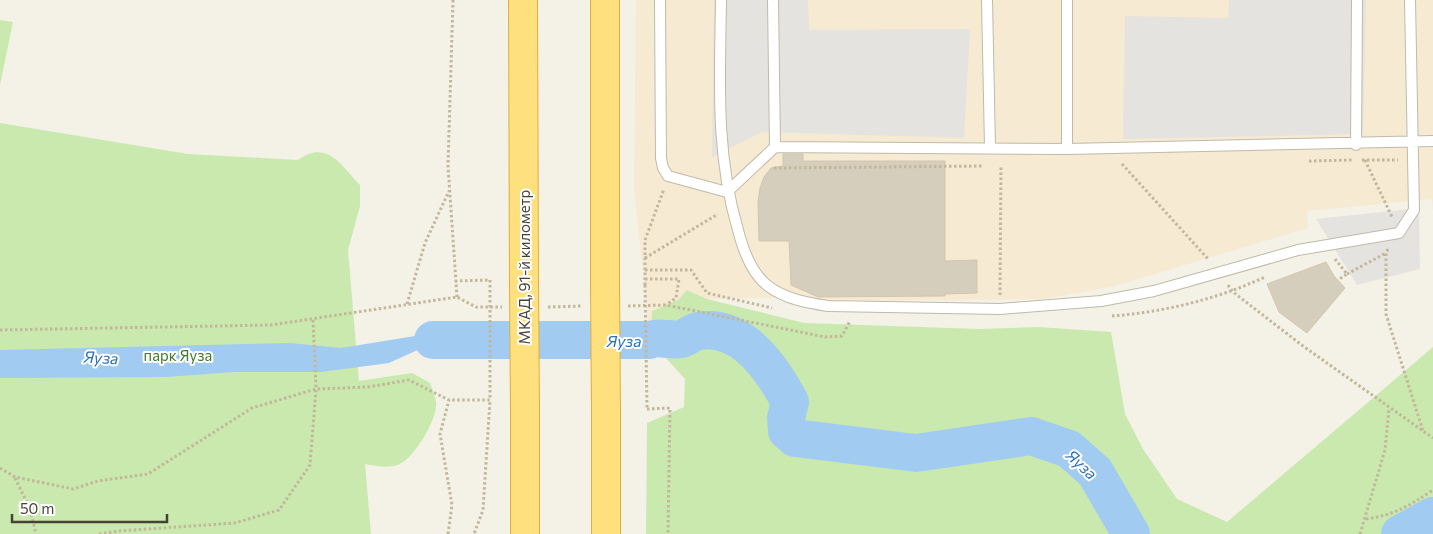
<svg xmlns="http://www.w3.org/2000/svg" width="1433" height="534" viewBox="0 0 1433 534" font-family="Commissioner,sans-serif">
  <rect width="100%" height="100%" fill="#f4f1e7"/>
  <path fill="#f6ead2" d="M 636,0 L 1433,0 L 1433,210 L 1432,199 L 1307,211 L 1308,228 L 1115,286 L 1043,299 L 823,301 L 804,297 L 707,299 L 687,290 L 678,300 L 652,311 L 650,340 L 634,188 Z"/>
  <path fill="#cae9af" d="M 0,20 L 13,22 L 0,85 Z
    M 0,123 L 188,154 L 298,160 C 327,139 341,165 360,185 L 360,206 L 348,250 L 359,381 L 412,373 L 430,383 C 432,389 435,396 436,402 C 438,419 415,456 400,464 C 389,469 376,466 365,464 L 371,534 L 0,534 Z
    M 687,290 L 707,299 L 804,323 L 979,329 L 1038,327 L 1111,332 L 1125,414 L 1143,449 L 1177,499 L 1227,522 L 1433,347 L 1433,534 L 646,534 L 647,423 L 684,407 L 685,379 L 666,358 L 650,356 L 652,311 L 678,300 Z"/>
  <path fill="#e5e3df" d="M 714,0 L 808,0 L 809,30 L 970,29 L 964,138 L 762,132 L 712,157 Z
    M 1229,0 L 1366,0 L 1363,134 L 1123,139 L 1125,16 L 1228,18 Z
    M 1419,208 L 1420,269 L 1357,285 L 1316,219 Z"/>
  <path fill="#a2cbf2" d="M 446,331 L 461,335 L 484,334 L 483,354 L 466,349 L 450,353 L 422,348 L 389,363 L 321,372 L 234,372 L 166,377 L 0,378 L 0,350 L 290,343 L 341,348 Z"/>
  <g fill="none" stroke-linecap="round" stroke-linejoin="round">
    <path stroke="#a2cbf2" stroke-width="38" d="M 433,340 L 650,340 C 659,336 670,341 681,339 C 687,338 692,332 698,331 C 741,323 772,368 790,402 L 786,418 L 787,431 L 795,438 L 916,453 L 1031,436 L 1069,449 L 1095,472 L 1131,534
      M 1400,534 L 1433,516"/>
  </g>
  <path fill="#d6cebc" stroke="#d1c6af" d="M 783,154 L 803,154 L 803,161 L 945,161 L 945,261 L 977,260 L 977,293 L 945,294 L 945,296 L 818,297 L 791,285 L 789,241 L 759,241 L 758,202 L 760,188 L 764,177 L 771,168 L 783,166 Z
    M 1326,262 L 1334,276 L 1345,288 L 1307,333 L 1279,312 L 1267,284 Z"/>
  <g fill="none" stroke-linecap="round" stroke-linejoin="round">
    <g stroke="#c0baaa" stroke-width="12">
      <path id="service" d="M 660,0 L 661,158 L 663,168 L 668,176 L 727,192
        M 721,0 C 720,80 715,152 738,230 C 743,250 751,273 768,286 C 785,299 808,303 828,306 L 1000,309 L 1101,301 L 1154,291 L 1298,250 L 1399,233 L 1414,210 L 1410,0
        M 987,0 L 990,147
        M 1356,145 L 1357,0
        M 775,147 L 1067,149 L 1433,141
        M 1067,149 L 1067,0
        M 727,192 L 775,147 L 773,0"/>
    </g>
    <g stroke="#e1af35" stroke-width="30">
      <path id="trunk" d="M 523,0 L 524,283
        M 605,0 L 605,283
        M 525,412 L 525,534
        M 606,412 L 606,534"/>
    </g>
    <path stroke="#c2b79a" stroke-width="3" stroke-dasharray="2.5 2.5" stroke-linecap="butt" d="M 453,0 L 448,166 L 457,297
      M 1362,160 L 1398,160
      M 1365,160 L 1392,217
      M 1309,161 L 1353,160
      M 1122,164 L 1209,260
      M 774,168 L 983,166
      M 1388,249 L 1386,253 L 1386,314 L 1423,431
      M 645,258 L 718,214
      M 1335,259 L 1347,274 L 1338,280
      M 645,270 L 691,270 L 707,293 L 772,308
      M 1347,274 L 1386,253
      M 645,279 L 679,279 L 676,298 L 666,305
      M 455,281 L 490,280
      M 645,285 L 645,240 L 664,189
      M 1228,285 L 1233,292 L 1303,346 L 1433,438
      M 1000,295 L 1001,166
      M 407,304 L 425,243 L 449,191
      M 628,306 L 666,305 L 825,337 L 842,336 L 850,321
      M 548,307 L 582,306
      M 1112,316 C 1165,312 1217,299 1265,277
      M 0,330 L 271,325 L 457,297 L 476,307 L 502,307
      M 647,409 L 670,408 L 668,534
      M 0,468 L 15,477 L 73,489 L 98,481 L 148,474 L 252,408 L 316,389 L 368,387 L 409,380 L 449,400 L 490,400 L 483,510 L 474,534
      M 15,478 L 30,509 L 36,534
      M 1366,519 C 1394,515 1409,506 1433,490
      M 99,534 L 118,531 L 235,523 L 279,510 L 310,465 L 316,389 L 313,319
      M 448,534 L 452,505 L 440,434 L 449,400
      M 1360,534 L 1385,450 L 1389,408"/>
    <use href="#service" stroke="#fff" stroke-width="10"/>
    <use href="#trunk" stroke="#ffe07e" stroke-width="28"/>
    <g stroke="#e1af35" stroke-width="30" stroke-linecap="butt">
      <path id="trunk-bridge" d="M 524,283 L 525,412
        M 605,283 L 606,412"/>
    </g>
    <path stroke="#c2b79a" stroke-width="3" stroke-dasharray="2.5 2.5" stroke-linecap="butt" d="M 490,280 L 490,400
      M 645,285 L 647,409"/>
    <use href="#trunk-bridge" stroke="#ffe07e" stroke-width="28"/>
  </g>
  <g text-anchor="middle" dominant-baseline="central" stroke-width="4" stroke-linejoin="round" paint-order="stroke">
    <g font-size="15" fill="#474236" stroke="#fff">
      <text transform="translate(524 267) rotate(-90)">МКАД, 91-й километр</text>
    </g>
    <g font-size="15" fill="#407b28" stroke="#fff">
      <text x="178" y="355">парк Яуза</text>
    </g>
    <g font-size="16" font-style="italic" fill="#2c71b6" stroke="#fff">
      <text x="624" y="340">Яуза</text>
      <text transform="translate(101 357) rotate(3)">Яуза</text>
      <text transform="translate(1082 464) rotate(43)">Яуза</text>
    </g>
  </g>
  <path d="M12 514v8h155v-8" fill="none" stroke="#474236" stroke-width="2.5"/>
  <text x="20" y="514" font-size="15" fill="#474236" stroke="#ffffff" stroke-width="4" paint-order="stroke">50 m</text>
</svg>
